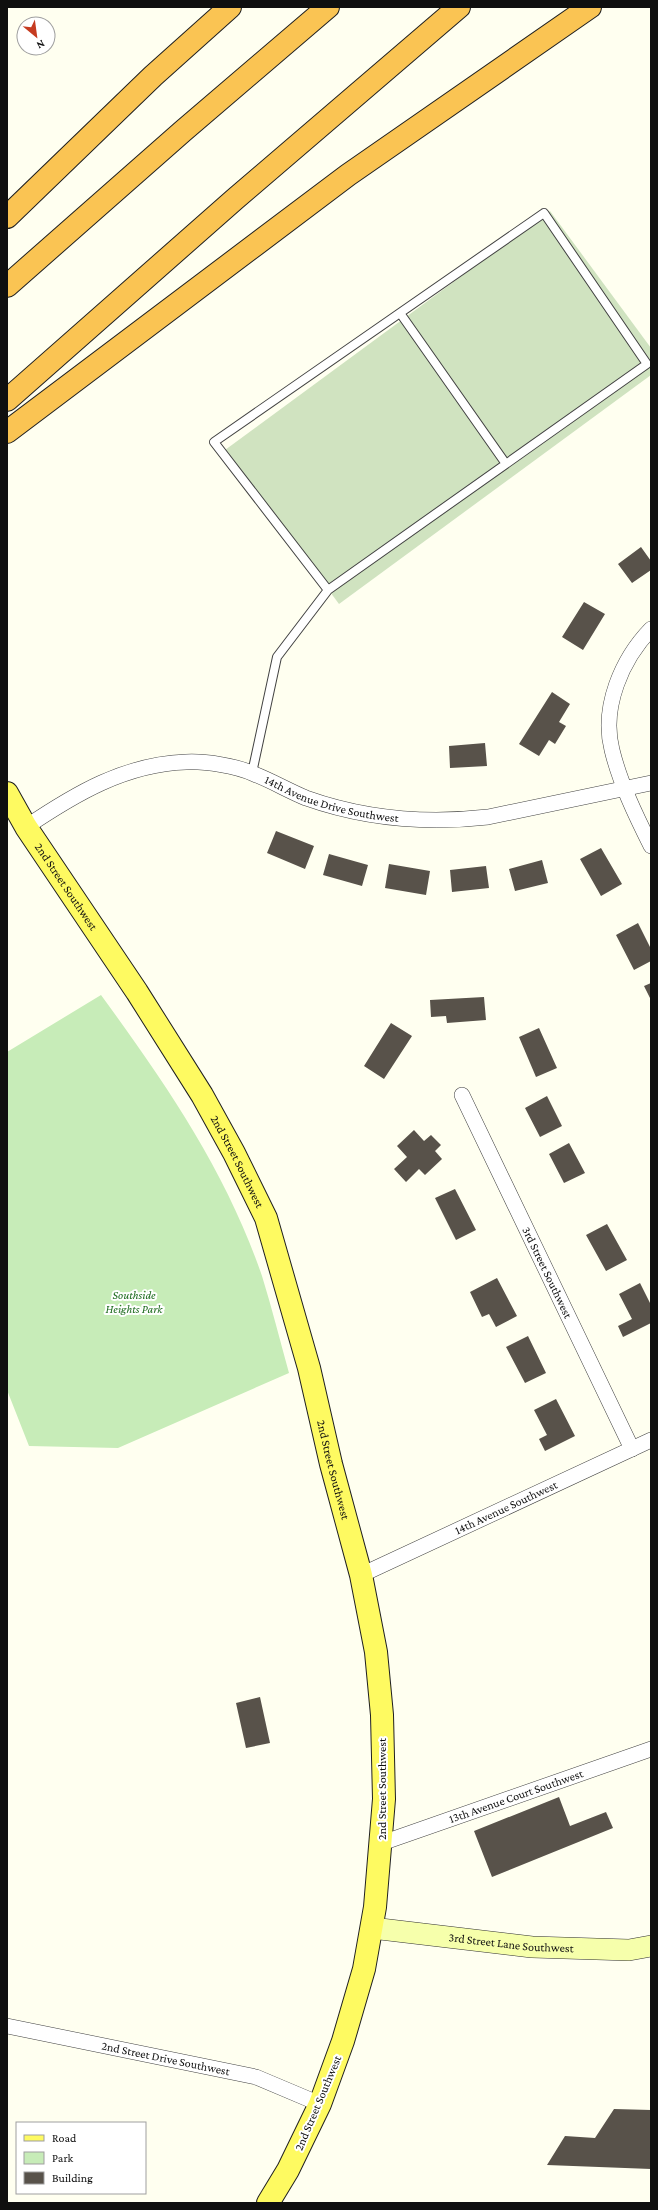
<svg xmlns="http://www.w3.org/2000/svg" width="658" height="2210" viewBox="0 0 658 2210" font-family="'Crimson Pro',serif">
  <rect width="100%" height="100%" fill="#fffff0"/>
  <path fill="#c7ecb8" d="M 101,995 C 166,1084 226,1171 262,1276 C 272,1308 280,1341 289,1373 L 118,1448 L 29,1446 L 7,1390 L 7,1052 Z"/>
  <path fill="#d0e3c0" d="M 550,211 L 651,348 L 651,375 L 339,604 L 225,450 Z"/>
  <path fill="#58524a" d="M 641,547 L 651,561 L 651,570 L 632,583 L 618,564 Z
    M 584,602 L 605,614 L 583,650 L 562,637 Z
    M 552,692 L 570,704 L 559,722 L 566,726 L 555,744 L 549,740 L 539,756 L 519,744 Z
    M 485,743 L 487,766 L 450,768 L 449,746 Z
    M 276,831 L 314,846 L 305,869 L 267,853 Z
    M 601,848 L 622,884 L 601,896 L 580,859 Z
    M 329,854 L 368,865 L 362,886 L 323,875 Z
    M 542,860 L 548,883 L 515,891 L 509,869 Z
    M 389,864 L 430,871 L 426,895 L 385,888 Z
    M 486,866 L 489,888 L 452,892 L 450,870 Z
    M 638,923 L 651,949 L 651,961 L 634,970 L 616,935 Z
    M 651,983 L 651,1000 L 644,986 Z
    M 484,997 L 486,1020 L 447,1023 L 446,1016 L 431,1017 L 430,1000 Z
    M 391,1023 L 412,1036 L 384,1079 L 364,1066 Z
    M 539,1028 L 557,1068 L 536,1077 L 519,1037 Z
    M 547,1096 L 562,1126 L 540,1137 L 525,1108 Z
    M 414,1130 L 424,1141 L 431,1135 L 441,1145 L 435,1151 L 442,1159 L 425,1175 L 419,1169 L 406,1182 L 394,1169 L 407,1157 L 397,1146 Z
    M 569,1143 L 585,1173 L 564,1183 L 549,1154 Z
    M 455,1189 L 476,1230 L 456,1240 L 435,1198 Z
    M 607,1224 L 627,1260 L 606,1271 L 586,1235 Z
    M 497,1278 L 517,1316 L 496,1327 L 489,1314 L 482,1317 L 470,1292 Z
    M 640,1283 L 651,1305 L 651,1323 L 623,1337 L 618,1326 L 632,1319 L 619,1294 Z
    M 528,1336 L 546,1373 L 525,1383 L 506,1347 Z
    M 556,1399 L 575,1436 L 545,1451 L 539,1439 L 547,1435 L 534,1410 Z
    M 260,1697 L 270,1743 L 246,1748 L 236,1703 Z
    M 559,1797 L 570,1826 L 606,1812 L 613,1828 L 492,1877 L 474,1831 Z
    M 614,2109 L 651,2110 L 651,2169 L 547,2165 L 565,2136 L 595,2138 Z"/>
  <g fill="none" stroke-linecap="round" stroke-linejoin="round">
    <g stroke="#424242" stroke-width="10">
      <path id="service" d="M 400,313 L 506,464
        M 252,773 L 277,657 L 328,590 L 647,364 L 544,213 L 214,442 L 328,590"/>
    </g>
    <g stroke="#424242" stroke-width="16">
      <g id="minor">
        <path d="M 651,629 C 622,659 601,707 612,750 C 620,783 636,816 651,846"/>
        <path id="s1" d="M 26,827 C 75,794 125,764 186,762 C 205,761 237,766 254,774 C 272,781 289,791 306,798 C 365,819 426,824 488,817 L 651,783"/>
        <path id="s2" d="M 462,1095 L 632,1449"/>
        <path id="s3" d="M 361,1575 L 651,1440"/>
        <path id="s4" d="M 382,1843 L 651,1749"/>
        <path id="s5" d="M 7,2026 L 256,2077 L 320,2104"/>
      </g>
    </g>
    <g stroke="#313131" stroke-width="22">
      <g id="secondary">
        <path id="s6" d="M 372,1928 L 532,1947 L 629,1950 L 651,1946"/>
      </g>
    </g>
    <g stroke="#202020" stroke-width="24">
      <g id="primary">
        <path id="s7" d="M 7,793 L 26,827 L 137,992 L 202,1095 L 234,1153 L 266,1218 L 309,1368 L 331,1464 L 361,1575 L 376,1652 L 382,1715 L 384,1799 L 375,1907 L 364,1969 L 343,2041 L 320,2104 L 288,2170 L 268,2203"/>
      </g>
    </g>
    <g stroke="#202020" stroke-width="24">
      <path id="motorway" d="M 7,217 L 153,76 L 230,7
        M 7,286 L 183,131 L 328,7
        M 7,400 L 235,199 L 459,7
        M 7,432 L 348,175 L 590,7"/>
    </g>
    <use href="#service" stroke="#fff" stroke-width="8"/>
    <use href="#minor" stroke="#fff" stroke-width="15"/>
    <use href="#secondary" stroke="#f6ffab" stroke-width="21"/>
    <use href="#primary" stroke="#fefa61" stroke-width="22"/>
    <use href="#motorway" stroke="#fac453" stroke-width="22"/>
  </g>
  <g text-anchor="middle" dominant-baseline="central" stroke-width="4" stroke-linejoin="round" paint-order="stroke">
    <g font-size="12" fill="#0f0f0f" stroke="#fff">
      <text stroke="none"><textPath href="#s1" startOffset="327">14th Avenue Drive Southwest</textPath></text>
      <text stroke="none"><textPath href="#s7" startOffset="111">2nd Street Southwest</textPath></text>
      <text stroke="none"><textPath href="#s7" startOffset="435">2nd Street Southwest</textPath></text>
      <text stroke="none"><textPath href="#s2" startOffset="197">3rd Street Southwest</textPath></text>
      <text stroke="none"><textPath href="#s7" startOffset="759">2nd Street Southwest</textPath></text>
      <text stroke="none"><textPath href="#s3" startOffset="160">14th Avenue Southwest</textPath></text>
      <text transform="translate(382 1789) rotate(-90)">2nd Street Southwest</text>
      <text stroke="none"><textPath href="#s4" startOffset="142">13th Avenue Court Southwest</textPath></text>
      <text stroke="none"><textPath href="#s6" startOffset="140">3rd Street Lane Southwest</textPath></text>
      <text stroke="none"><textPath href="#s5" startOffset="162">2nd Street Drive Southwest</textPath></text>
      <text transform="translate(318 2103) rotate(-67)">2nd Street Southwest</text>
    </g>
    <g font-size="12" font-style="italic" fill="#1b6a1c" stroke="#fff">
      <text x="134" y="1295">Southside<tspan x="134" dy="14">Heights Park</tspan></text>
    </g>
  </g>
  <rect width="658" height="2210" fill="none" stroke="#0f0f0f" stroke-width="16"/>
  <rect x="16" y="2122" width="130" height="72" fill="#ffffff" stroke="#9f9f9f"/>
  <rect x="24" y="2135" width="20" height="6" fill="#fefa61" stroke="#9f9f9f"/>
  <text x="52" y="2142" font-size="12" fill="#0f0f0f">Road</text>
  <rect x="24" y="2152" width="20" height="12" fill="#c7ecb8" stroke="#9f9f9f"/>
  <text x="52" y="2162" font-size="12" fill="#0f0f0f">Park</text>
  <rect x="24" y="2172" width="20" height="12" fill="#58524a" stroke="#9f9f9f"/>
  <text x="52" y="2182" font-size="12" fill="#0f0f0f">Building</text>
  <g transform="translate(36 36) rotate(151)"><circle r="19" fill="#ffffff" stroke="#9f9f9f"/>
  <path d="M0-3L7 15L0 10L-7 15Z" fill="#c63b20"/>
  <text y="-6" font-size="11" font-weight="bold" text-anchor="middle" fill="#0f0f0f">N</text>
  </g>
</svg>
